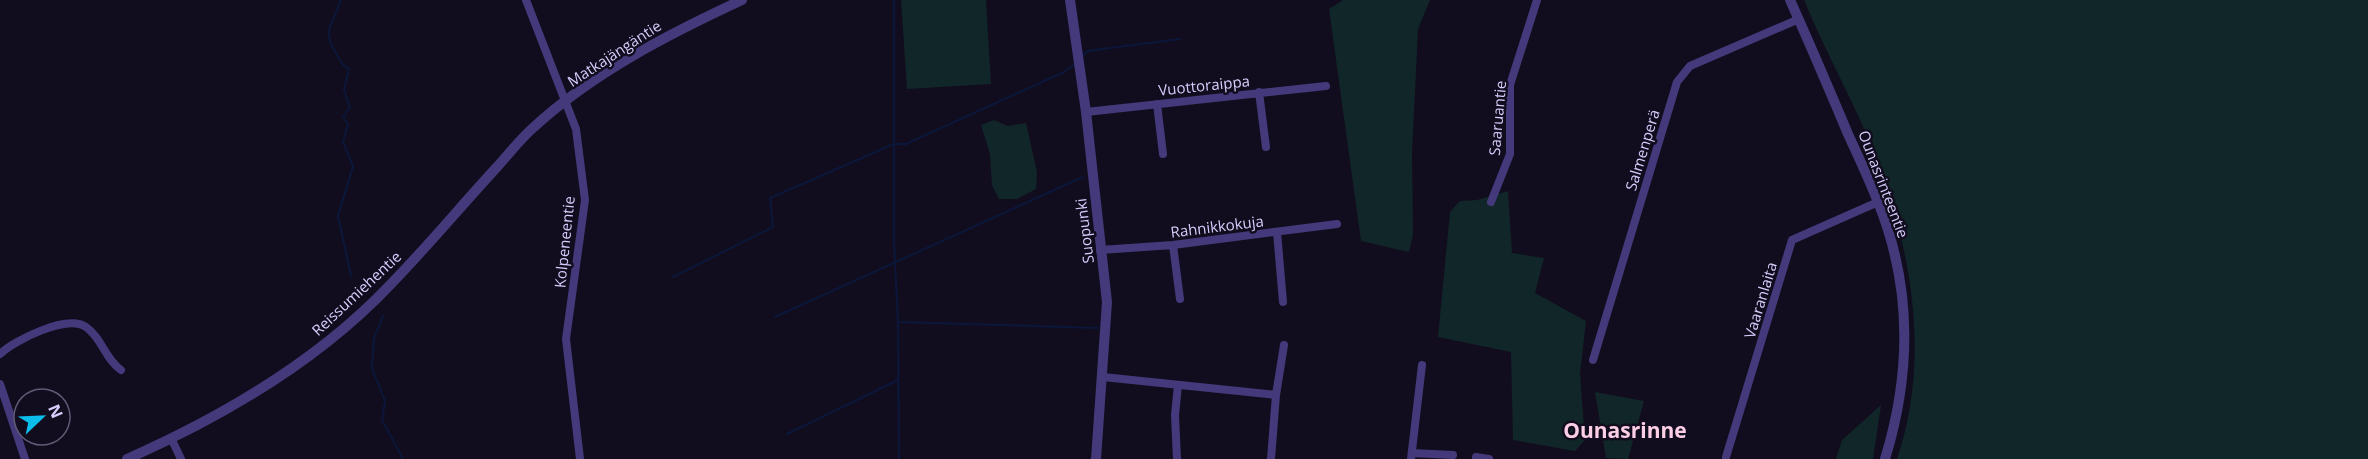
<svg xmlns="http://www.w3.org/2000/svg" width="2368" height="459" viewBox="0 0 2368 459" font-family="'Open Sans',sans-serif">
  <rect width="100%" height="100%" fill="#120d1e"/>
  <path fill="#112628" d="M 901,0 L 986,0 L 991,84 L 907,89 Z
    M 1343,0 L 1430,0 L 1418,29 L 1412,153 L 1413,235 L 1409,252 L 1361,241 L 1329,9 Z
    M 1804,0 L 2368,0 L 2368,459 L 1897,459 C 1931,359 1912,249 1874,153 C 1854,101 1825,52 1804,0 Z
    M 994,120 L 1007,126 L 1026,123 L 1037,172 L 1036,189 L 1017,199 L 999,199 L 992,185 L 990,154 L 981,125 Z
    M 1508,191 L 1512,253 L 1544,258 L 1535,293 L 1586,321 L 1580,374 L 1585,440 L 1575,451 L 1513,440 L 1511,352 L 1438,337 L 1450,212 L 1460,201 L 1477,200 Z
    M 1595,392 L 1644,401 L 1628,459 L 1606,458 Z
    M 1881,405 L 1873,459 L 1836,459 L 1842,440 Z"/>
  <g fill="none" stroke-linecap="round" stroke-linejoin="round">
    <path stroke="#0b173a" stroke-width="2" d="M 341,0 C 332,26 321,29 337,55 C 341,62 341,64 349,69 L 344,90 L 350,107 L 343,117 L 348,124 L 343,142 L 353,166 L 338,216 L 351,276
      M 894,0 L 894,242 L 898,322 L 899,459
      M 1081,58 L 1087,51 L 1180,39
      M 673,277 L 773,227 L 770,198 L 894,144 L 906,144 L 1064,72 L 1075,64
      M 383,316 L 374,338 L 372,368 L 385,401 L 382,420 L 403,459
      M 775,317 L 1083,177
      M 898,322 L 1098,328
      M 787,434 L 898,380"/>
    <path stroke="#443a7b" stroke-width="8" d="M 526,0 L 576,129 L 585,200 L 566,339 L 580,459
      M 1259,92 L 1266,147
      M 1157,104 L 1163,154
      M 1086,112 L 1326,86
      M 1491,202 L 1510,154 L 1510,85 L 1537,0
      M 1277,232 L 1283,302
      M 1173,245 L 1180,299
      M 1100,250 L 1173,245 L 1337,224
      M 0,354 C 15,340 67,314 86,327 C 102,338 105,359 121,370
      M 1593,360 L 1677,82 L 1690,66 L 1799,19
      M 1103,377 L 1276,395
      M 0,384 L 25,459
      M 171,438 L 181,459
      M 1412,453 L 1453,455
      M 1476,457 L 1489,459
      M 1726,457 L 1792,240 L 1878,202
      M 1177,459 L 1175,415 L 1178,385
      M 1271,459 L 1276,395 L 1284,345
      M 1411,459 L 1422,365"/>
    <path stroke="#443a7b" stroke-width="10" d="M 1070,0 L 1086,112 L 1107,302 L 1096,459
      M 1790,0 C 1810,44 1829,89 1848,134 C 1862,165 1878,197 1888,230 C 1912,306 1908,384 1885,459
      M 127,459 C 222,417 318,361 390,285 C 427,247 461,206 497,167 C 509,154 520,139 534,127 C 594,72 669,34 742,0"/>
  </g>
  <g text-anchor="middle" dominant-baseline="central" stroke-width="5" stroke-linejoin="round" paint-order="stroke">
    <g font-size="15" fill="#d7cdfd" stroke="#120d1e">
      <text transform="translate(614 53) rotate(-33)">Matkajängäntie</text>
      <text transform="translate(1204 85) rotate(-6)">Vuottoraippa</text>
      <text transform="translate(1497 118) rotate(-85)">Saaruantie</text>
      <text transform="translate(1642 150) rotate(-73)">Salmenperä</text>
      <text transform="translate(1884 184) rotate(69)">Ounasrinteentie</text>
      <text transform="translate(1217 226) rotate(-7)">Rahnikkokuja</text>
      <text transform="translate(1084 231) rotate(-97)">Suopunki</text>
      <text transform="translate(564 242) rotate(-84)">Kolpeneentie</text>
      <text transform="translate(356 293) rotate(-43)">Reissumiehentie</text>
      <text transform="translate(1760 300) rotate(-73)">Vaaranlaita</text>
    </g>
    <g font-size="21" font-weight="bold" fill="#fdcfe7" stroke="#120d1e">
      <text x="1625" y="430">Ounasrinne</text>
    </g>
  </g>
  <g transform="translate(42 417) rotate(67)"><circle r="28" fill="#120d1e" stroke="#615a77" stroke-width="1.5"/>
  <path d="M0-4.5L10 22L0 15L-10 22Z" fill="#0abdeb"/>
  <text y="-9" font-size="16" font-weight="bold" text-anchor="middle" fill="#d7cdfd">N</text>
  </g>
</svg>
